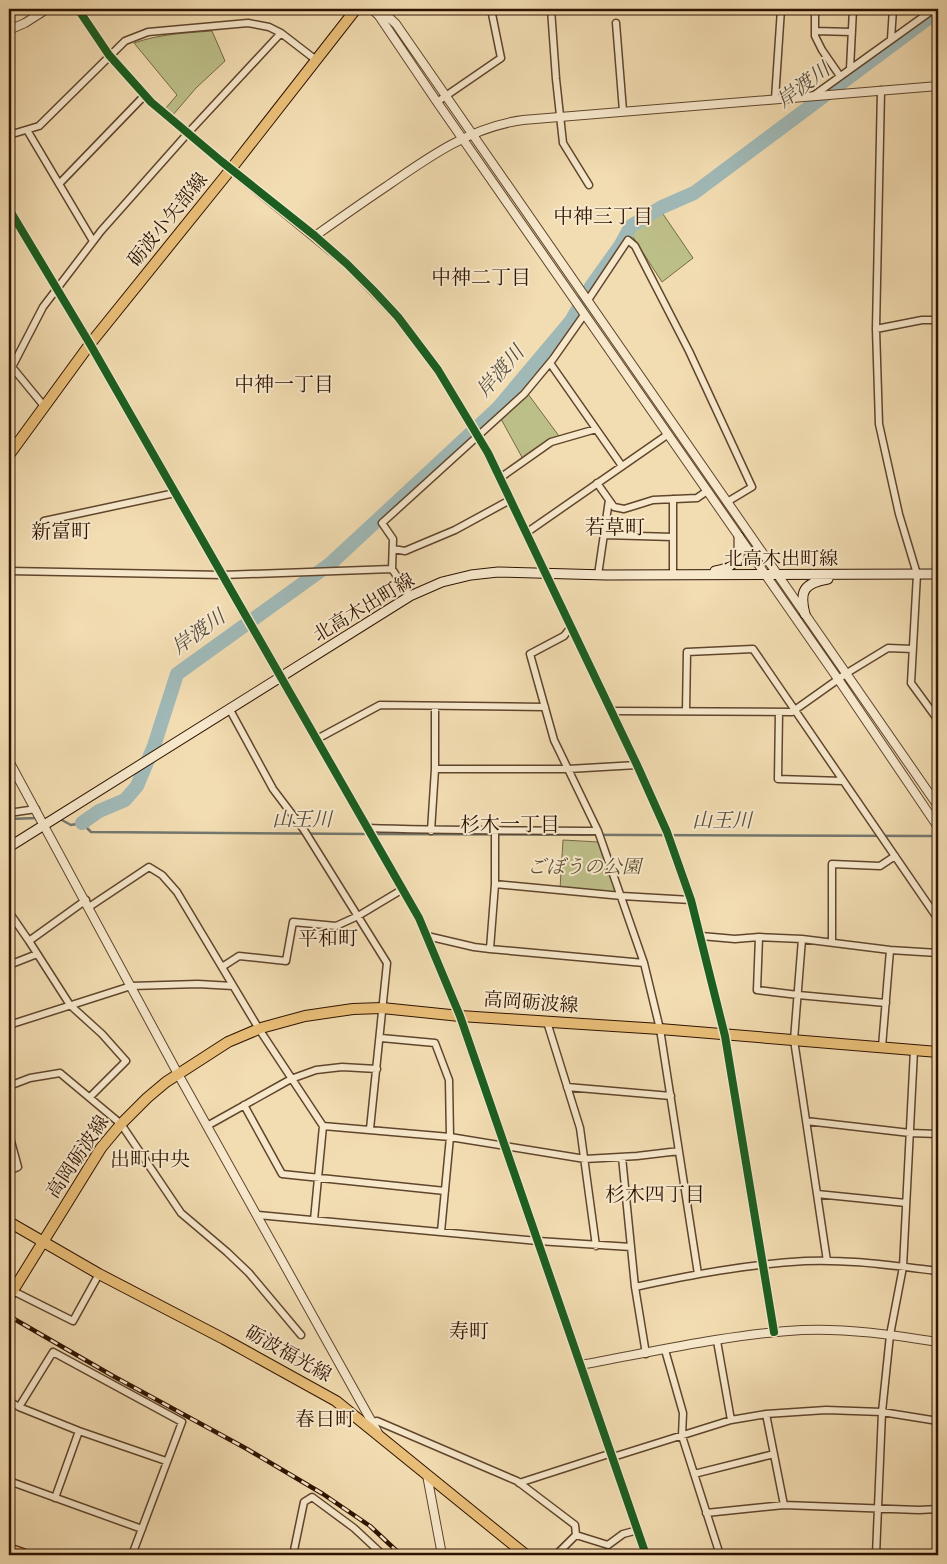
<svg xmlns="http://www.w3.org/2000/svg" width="947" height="1564" viewBox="0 0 947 1564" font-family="'IM FELL DW Pica','Noto Serif JP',serif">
  <rect width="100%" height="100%" fill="#f2dcb1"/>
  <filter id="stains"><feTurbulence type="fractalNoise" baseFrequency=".004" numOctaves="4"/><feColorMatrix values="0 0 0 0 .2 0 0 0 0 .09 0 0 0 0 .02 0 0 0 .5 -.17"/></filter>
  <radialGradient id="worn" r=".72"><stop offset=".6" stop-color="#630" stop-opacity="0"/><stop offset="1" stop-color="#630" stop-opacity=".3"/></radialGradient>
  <path fill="#bdbf89" stroke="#766944" d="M 212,31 L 225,61 L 196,88 L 172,116 L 165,109 L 177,95 L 134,43 C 160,34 185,33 212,31 Z
    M 663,214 L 693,258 L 662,282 L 631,234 L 652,217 Z
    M 528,394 L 559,436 L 539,447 L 523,459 L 501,419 Z
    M 563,840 L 599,842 L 618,893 L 560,889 Z"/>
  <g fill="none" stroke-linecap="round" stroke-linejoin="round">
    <path stroke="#72776e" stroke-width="2.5" d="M 9,15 L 19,9
      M 9,819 L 37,818
      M 60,819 L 71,825 L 82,823 L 91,832 L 369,834
      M 374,834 L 931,836
      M 551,1555 L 572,1535"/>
    <path stroke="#a0b9b7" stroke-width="14" d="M 82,823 L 99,811 L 125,800 L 137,786 L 154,746 L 177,674 L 330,564 L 497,409 L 571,321 L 592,285 L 620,246 L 631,226 L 662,207 L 694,193 L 938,11"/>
    <g stroke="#5f452c" stroke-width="9">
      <path id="minor" d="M 78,9 L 109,55 L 151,102 L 231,169
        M 551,9 L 556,79 L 563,143 L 589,185
        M 815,9 L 815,36 L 822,50 L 840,76
        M 616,23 L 623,111
        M 815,31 L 852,32
        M 891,39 L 893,9
        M 850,69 L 853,9
        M 881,90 L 876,329 L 879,424 L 899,514 L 917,574 L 911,683 L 938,720
        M 813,96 L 934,9
        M 775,99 L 781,9
        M 437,102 L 501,58 L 491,9
        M 27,130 L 93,241
        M 9,135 L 39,126 L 125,41 L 148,32 L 248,23 L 269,27 L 281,33 L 316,60
        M 59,184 L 145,95
        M 588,300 L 628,240 L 635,246 L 689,351 L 752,487 L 727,502
        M 876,329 L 922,320 L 938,320
        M 550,363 L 622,466
        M 44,406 L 12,367 L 43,307 L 101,231 L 188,133 L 281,33
        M 500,478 L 551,442 L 596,429
        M 597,483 L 614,507 L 624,509 L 653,500 L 697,498 L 707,491
        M 673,499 L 673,575
        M 44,521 L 175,493
        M 526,533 L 667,435
        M 604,535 L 673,537
        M 393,549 L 405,551 L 455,530 L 510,500
        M 392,569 L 393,539 L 382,523 L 524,394 L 553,359 L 584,315
        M 9,571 L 223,575 L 392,569 L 410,596
        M 598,575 L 609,500
        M 571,627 L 564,636 L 530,654 L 554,740 L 598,831 L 644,963 L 660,1029 L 698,1274
        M 230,710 L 273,789 L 304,830 L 387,963 L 370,1129
        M 612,711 L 792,712 L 847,673 L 888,648 L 913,649
        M 686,711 L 687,652 L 753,649 L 938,919
        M 779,712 L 778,779 L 843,781
        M 317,739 L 380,705 L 545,707
        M 435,769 L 568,769 L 637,765
        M 9,813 L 36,809
        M 368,828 C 445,831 521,830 598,831
        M 431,831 L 435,769 L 435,706
        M 495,884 L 622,896 L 691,900
        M 89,907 L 149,867 L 162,875 L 177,892 L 259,1029 L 323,1126 L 450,1137 L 585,1159 L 637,1156 L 679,1151
        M 9,912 L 29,941 L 70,1005 L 102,1034 L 126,1061 L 90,1097
        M 427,936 L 474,947 L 490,949 L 644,963
        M 701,936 L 735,939 L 759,937 L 802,939 L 890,950 L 938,953
        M 759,937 L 757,990 L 798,995 L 886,1003
        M 802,939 L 794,1040 L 827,1261
        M 29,941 L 86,900
        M 832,942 L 832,864 L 880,866 L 895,856
        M 490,949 L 495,884 L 495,829
        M 9,965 L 37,954
        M 222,967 L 239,956 L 286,961 L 293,922 L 336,926 L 358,916 L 403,889
        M 547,1022 L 580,1128 L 596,1246
        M 9,1025 L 131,986 L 198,984 L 233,986
        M 381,1038 L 435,1043 L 449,1080 L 450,1137 L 441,1232
        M 882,1047 L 890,950
        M 9,1086 L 30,1078 L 60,1073 L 121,1124 L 181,1213 L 227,1252 L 249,1273 L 301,1335
        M 567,1087 L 671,1096
        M 244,1105 L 282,1174 L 445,1191
        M 806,1121 L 910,1133 L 938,1134
        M 207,1126 L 291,1079 L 316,1070 L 342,1067 L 377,1069
        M 9,1134 L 18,1167 L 9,1171
        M 622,1157 L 635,1287 L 646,1354
        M 817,1194 L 906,1203
        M 258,1215 L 538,1241 L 631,1247
        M 314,1220 L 323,1126
        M 635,1287 C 691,1275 748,1264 805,1261 C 849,1259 894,1266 938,1271
        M 11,1290 L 73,1321 L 99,1274
        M 717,1341 L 731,1420
        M 665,1350 L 683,1413 L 682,1436 L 720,1555
        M 9,1401 L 19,1407 L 79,1431 L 166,1461
        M 19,1407 L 53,1352 L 182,1422 L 132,1555
        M 766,1414 L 784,1505
        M 372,1422 L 377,1421 L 517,1481 L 575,1525 L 576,1535 L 556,1555
        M 613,1457 L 731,1420 L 766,1414 L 826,1410 L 882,1412 L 938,1421
        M 694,1474 L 774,1454
        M 9,1481 L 142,1529
        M 519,1483 L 612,1453
        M 55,1498 L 79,1431
        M 706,1513 L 784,1505 L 919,1510 L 938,1509
        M 576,1535 L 608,1545 L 623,1534 L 638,1530
        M 293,1555 L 304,1502 L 312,1497 L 354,1528 L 383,1555
        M 876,1555 L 882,1412 L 890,1335 L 903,1267 L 914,1050"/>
    </g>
    <g stroke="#5f452c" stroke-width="10">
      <path id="tertiary" d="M 372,9 L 379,16 L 437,102 L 838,679 L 938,827
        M 380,9 L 396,24 L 938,806
        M 9,30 L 25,23 L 47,9
        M 231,169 L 347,264 L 398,317 L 438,370 L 488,453 L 637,765 L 667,832 L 691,900 L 725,1036 L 774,1332
        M 9,209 L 90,344 L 419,918 L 460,1016 L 646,1555
        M 315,236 C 339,219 363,202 387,186 C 430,156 471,127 523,120 L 938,86
        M 9,761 L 178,1074 L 378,1433
        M 580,1365 C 652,1352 729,1334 802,1330 C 848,1328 893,1335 938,1342
        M 427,1475 L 442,1555"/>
    </g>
    <g stroke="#2e1300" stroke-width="11">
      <path id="secondary" d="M 715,571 C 726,570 733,565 739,557 L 739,537
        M 805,614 C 799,591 804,583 828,579
        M 9,847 L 410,596 L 442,582 L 471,575 L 498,572 L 606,575 L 938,574"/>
    </g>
    <g stroke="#2e1300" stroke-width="12">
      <path id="primary" d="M 9,455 L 90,344 L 231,169 L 356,9
        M 9,1222 L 99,1274 L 224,1339 L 336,1401 L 526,1555
        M 9,1297 L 101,1148 L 121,1124 L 147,1098 L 166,1082 L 228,1042 L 261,1028 L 305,1016 L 353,1009 L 382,1008 L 460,1016 L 660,1029 L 938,1052"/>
    </g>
    <g stroke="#2e1300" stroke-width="12">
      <path id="trunk" d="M 9,1549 L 26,1555"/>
    </g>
    <use href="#minor" stroke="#f7e8cc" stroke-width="6"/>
    <use href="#tertiary" stroke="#f7e8cc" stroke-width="8"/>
    <use href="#secondary" stroke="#f7e8cc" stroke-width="9"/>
    <use href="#primary" stroke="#e9be78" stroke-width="10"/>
    <use href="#trunk" stroke="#e9be78" stroke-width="10"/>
    <g stroke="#2e1300" stroke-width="4.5">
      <path id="rail" d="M 9,1316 L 113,1376 L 247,1449 L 323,1494 L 370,1526 L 401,1555"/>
    </g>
    <use href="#rail" stroke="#f7e8cc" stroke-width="2.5" stroke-dasharray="8" stroke-linecap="butt"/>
    <g stroke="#f7e8cc" stroke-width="11">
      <path id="cycleway" d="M 78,9 L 109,55 L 151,102 L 221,161 L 315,236 L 347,264 L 373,290 L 398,317 L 438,370 L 488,453 L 637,765 L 667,832 L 691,900 L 725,1036 L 774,1332
        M 9,209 L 90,344 L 419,918 L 460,1016 L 646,1555"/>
    </g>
    <use href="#cycleway" stroke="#1b5e20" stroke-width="8"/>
  </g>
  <g text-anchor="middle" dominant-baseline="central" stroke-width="4" stroke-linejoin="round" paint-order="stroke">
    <g font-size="19" fill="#2e1300" stroke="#f7e8cc">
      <text transform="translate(168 220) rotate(-51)">砺波小矢部線</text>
      <text x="781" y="559">北高木出町線</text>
      <text transform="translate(364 608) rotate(-31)">北高木出町線</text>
      <text transform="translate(531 1003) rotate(4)">高岡砺波線</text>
      <text transform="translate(78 1157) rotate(-56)">高岡砺波線</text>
      <text transform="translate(288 1354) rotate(29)">砺波福光線</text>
    </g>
    <g font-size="19" font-style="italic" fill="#604f30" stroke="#f7e8cc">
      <text x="584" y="867">ごぼうの公園</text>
    </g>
    <g font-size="20" font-style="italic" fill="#564d40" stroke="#f7e8cc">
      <text transform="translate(804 86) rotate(-37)">岸渡川</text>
      <text transform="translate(501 372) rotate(-49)">岸渡川</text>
      <text transform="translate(199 633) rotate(-36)">岸渡川</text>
      <text x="302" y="820">山王川</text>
      <text x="722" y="821">山王川</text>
    </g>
    <g font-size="20" fill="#2e1300" stroke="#f7e8cc">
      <text x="603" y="217">中神三丁目</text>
      <text x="481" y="278">中神二丁目</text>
      <text x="284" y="385">中神一丁目</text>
      <text x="615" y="528">若草町</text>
      <text x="61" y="532">新富町</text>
      <text x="510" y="825">杉木一丁目</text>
      <text x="328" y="939">平和町</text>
      <text x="150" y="1160">出町中央</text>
      <text x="655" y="1195">杉木四丁目</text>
      <text x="469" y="1332">寿町</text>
      <text x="325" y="1420">春日町</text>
    </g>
  </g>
  <rect width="947" height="1564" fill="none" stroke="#f2dcb1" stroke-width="30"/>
  <rect x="10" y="10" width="927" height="1544" fill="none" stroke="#2e1300" stroke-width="2.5"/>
  <rect x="15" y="15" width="917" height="1534" fill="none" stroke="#2e1300"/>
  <rect width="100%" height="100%" filter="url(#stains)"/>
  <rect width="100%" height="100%" fill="url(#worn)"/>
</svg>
